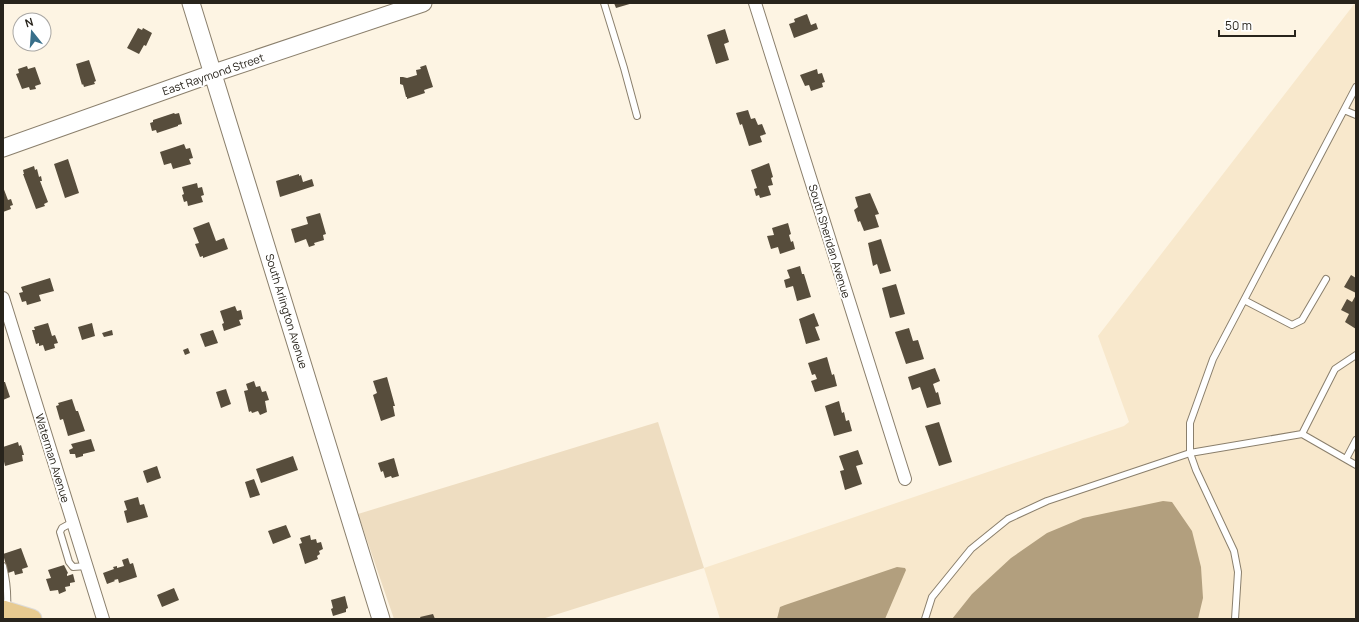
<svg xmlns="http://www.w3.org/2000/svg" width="1359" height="622" viewBox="0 0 1359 622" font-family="Manrope,sans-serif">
  <rect width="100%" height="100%" fill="#fdf4e3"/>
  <path fill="#f8e8cc" d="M 1355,3 L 1356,619 L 720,619 L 704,568 L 1124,426 L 1129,422 L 1098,336 Z"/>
  <path fill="#eeddc1" d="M 658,422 L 704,568 L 542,619 L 394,619 L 358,514 Z"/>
  <path fill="#b29f7e" d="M 1163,501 L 1172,502 L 1192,531 L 1201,567 L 1203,598 L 1198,619 L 952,619 L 972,594 L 1011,558 L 1047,533 L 1083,518 Z
    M 897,567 L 905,568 L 906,570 L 885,619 L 777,619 L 780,607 L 785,605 Z"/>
  <path fill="#574d3c" d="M 614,3 L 633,3 L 616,8 Z
    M 807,14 L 811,25 L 816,23 L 818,29 L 794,38 L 789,24 L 795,22 L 794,19 Z
    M 138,28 L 142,30 L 143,28 L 152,33 L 146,46 L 144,45 L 139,54 L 127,48 Z
    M 725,29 L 729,42 L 724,44 L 729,60 L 716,64 L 707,35 Z
    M 89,60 L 96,81 L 94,82 L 95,84 L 84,87 L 83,84 L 82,85 L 76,64 Z
    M 426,65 L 433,87 L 424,90 L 425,93 L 407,99 L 407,97 L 406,97 L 403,85 L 400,84 L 400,77 L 403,77 L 407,78 L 417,75 L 416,70 L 421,69 L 420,67 Z
    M 27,66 L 28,69 L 35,67 L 41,84 L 35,86 L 36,89 L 30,90 L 29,87 L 22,89 L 16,74 L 19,73 L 18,69 Z
    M 817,69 L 818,74 L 822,73 L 825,82 L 822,83 L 823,87 L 811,91 L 809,85 L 805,86 L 800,75 Z
    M 748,110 L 751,119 L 755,118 L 758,125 L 762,124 L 766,134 L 760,136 L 762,142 L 749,146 L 742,124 L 740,125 L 736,113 Z
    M 174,113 L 175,114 L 179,113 L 182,124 L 178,125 L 178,126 L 157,133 L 156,130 L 152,131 L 150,123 L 153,122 L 153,120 Z
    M 184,144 L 186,149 L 190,148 L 193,158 L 189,159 L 191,164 L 173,169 L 171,163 L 164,165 L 160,152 Z
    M 68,159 L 79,193 L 65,198 L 54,164 Z
    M 769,163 L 773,177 L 771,178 L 773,185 L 768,186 L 771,195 L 760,198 L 759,195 L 756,196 L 754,189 L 757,188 L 751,170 Z
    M 34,166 L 35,170 L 37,169 L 39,177 L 41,176 L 42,181 L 40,181 L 48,202 L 44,204 L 45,206 L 36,209 L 23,174 L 24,174 L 23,170 Z
    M 299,174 L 299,176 L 301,175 L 303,182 L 312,179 L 314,186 L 280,197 L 276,181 Z
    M 197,183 L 198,188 L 202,187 L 204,195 L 201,196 L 203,202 L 188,206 L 187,201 L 184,202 L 182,195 L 184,194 L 182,187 Z
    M 3,187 L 8,200 L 11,199 L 13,205 L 10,206 L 11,209 L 3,212 Z
    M 870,193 L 879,214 L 875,215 L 879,227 L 864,231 L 860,221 L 858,222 L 854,210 L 858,207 L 855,197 Z
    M 320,213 L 326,234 L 323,235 L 324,240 L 314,243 L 315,245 L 309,247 L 306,239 L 295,243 L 291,229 L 308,224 L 306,217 Z
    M 209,222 L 216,241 L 224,238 L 228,249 L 203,258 L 203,256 L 200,257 L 195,244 L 199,243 L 193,228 Z
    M 788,223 L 791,234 L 789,235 L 791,242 L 793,241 L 795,249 L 780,254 L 778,247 L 771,249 L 767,236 L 774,235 L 772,228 Z
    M 881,239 L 891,271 L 880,274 L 877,264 L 873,266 L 868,243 Z
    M 800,266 L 802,274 L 804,274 L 811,297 L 797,301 L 793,286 L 786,288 L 784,280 L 790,278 L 787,270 Z
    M 1351,275 L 1356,278 L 1356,293 L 1344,287 Z
    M 50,278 L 54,291 L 39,295 L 41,301 L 27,305 L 26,301 L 22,302 L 19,293 L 23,292 L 21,287 Z
    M 896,284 L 905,314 L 890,318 L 882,288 Z
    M 1356,295 L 1356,329 L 1345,322 L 1349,314 L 1341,310 L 1347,299 L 1352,302 Z
    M 235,306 L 237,311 L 241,310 L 243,319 L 239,320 L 241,325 L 224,331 L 222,324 L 224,323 L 220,311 Z
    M 814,313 L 819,326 L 815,327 L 820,340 L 806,344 L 799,319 Z
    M 48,323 L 52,336 L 55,335 L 58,343 L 54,344 L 55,348 L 45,351 L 43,345 L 39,346 L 39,343 L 36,344 L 32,330 L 35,330 L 34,327 Z
    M 92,323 L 95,336 L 82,340 L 78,327 Z
    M 909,328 L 913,341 L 918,340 L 924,359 L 906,364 L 895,332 Z
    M 112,330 L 113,335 L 104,337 L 102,333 Z
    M 213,330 L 218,343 L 205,347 L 200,334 Z
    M 188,348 L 190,353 L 185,355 L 183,350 Z
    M 827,357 L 832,375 L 834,374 L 837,386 L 815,392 L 811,381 L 817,379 L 815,374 L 812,375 L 808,363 Z
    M 935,368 L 940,381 L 933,384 L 936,393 L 938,392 L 941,404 L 927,408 L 920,387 L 912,390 L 908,377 Z
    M 387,377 L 395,406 L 393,406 L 395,416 L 381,421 L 373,395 L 377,393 L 373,381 Z
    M 254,381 L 256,387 L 260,386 L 262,392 L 266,391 L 269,400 L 265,401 L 267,412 L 260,415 L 258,411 L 252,413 L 251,411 L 249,412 L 244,391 L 248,390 L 246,384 Z
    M 3,382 L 5,382 L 10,397 L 3,400 Z
    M 226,389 L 231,404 L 221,408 L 216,392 Z
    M 72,399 L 76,411 L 78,411 L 85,431 L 68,436 L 63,419 L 60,420 L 56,406 L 59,405 L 58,403 Z
    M 839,401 L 842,413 L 844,412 L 846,421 L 849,420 L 852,431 L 834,436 L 825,406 Z
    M 939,422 L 952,462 L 939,466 L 925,426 Z
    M 91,439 L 95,451 L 83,454 L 83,456 L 76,458 L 75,454 L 70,454 L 69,450 L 73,448 L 71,444 Z
    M 18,442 L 19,446 L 21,445 L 24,455 L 22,455 L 23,461 L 5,466 L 3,457 L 3,447 Z
    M 858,450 L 863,464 L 856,466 L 862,484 L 845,490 L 840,471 L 844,470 L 839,456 Z
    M 293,456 L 298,470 L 261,483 L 256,469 Z
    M 394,458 L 399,476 L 392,478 L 391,476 L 385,478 L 383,471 L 381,472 L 378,463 Z
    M 157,466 L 161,478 L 147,483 L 143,471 Z
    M 254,479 L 260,495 L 250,498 L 245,482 Z
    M 138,497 L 140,505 L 144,504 L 148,517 L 127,523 L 124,511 L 127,510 L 124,501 Z
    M 286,525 L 291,537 L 273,544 L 268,531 Z
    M 310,535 L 311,540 L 316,539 L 317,543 L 321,542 L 323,549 L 319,551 L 320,554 L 317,556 L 318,559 L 305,564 L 299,544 L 302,543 L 300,538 Z
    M 21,548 L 28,567 L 22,569 L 23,573 L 15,575 L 14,571 L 8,573 L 3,554 Z
    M 128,558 L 130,564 L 133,563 L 137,577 L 119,583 L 118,579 L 114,580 L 115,581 L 107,584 L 103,573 L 114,569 L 113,567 L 117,566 L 117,568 L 124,566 L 122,560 Z
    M 64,565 L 68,573 L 67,574 L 67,576 L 73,574 L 75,582 L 70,583 L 70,586 L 65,587 L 66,591 L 59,594 L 58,590 L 50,591 L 46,579 L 51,578 L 48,570 Z
    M 174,588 L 179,600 L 162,607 L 157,595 Z
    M 345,596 L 348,608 L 346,609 L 346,612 L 333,616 L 331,609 L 333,608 L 331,600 Z
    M 433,614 L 435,619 L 421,619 L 420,617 Z"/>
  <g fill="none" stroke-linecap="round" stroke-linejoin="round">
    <g stroke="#8a7f6c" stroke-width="8">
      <path id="service" d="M 604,3 L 624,68 L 637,116
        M 1344,110 L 1356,115
        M 1244,300 L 1292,325 L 1302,320 L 1326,279
        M 1302,434 L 1335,369 L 1356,355
        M 1346,459 L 1356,440
        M 73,522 L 62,528 L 60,532 L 69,562 L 73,567 L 86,566
        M 3,566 C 7,582 8,594 7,609
        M 925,619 L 932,597 L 971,549 L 1008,519 L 1047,501 L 1190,453 L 1302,434 L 1356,465
        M 1235,619 L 1238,572 L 1234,551 L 1196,470 L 1190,453 L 1190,423 L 1213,359 L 1356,87"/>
    </g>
    <g stroke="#8a7f6c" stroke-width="14">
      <path id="minor" d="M 755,3 L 905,479
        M 3,298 L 103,619"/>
    </g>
    <g stroke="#8a7f6c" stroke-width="19">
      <path id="secondary" d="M 191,3 L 381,619
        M 3,148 L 214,73 L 423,3"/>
    </g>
    <g stroke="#dddcdb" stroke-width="21">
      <path id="primary" d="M 3,610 L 32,619"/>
    </g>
    <use href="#service" stroke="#fff" stroke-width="6"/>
    <use href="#minor" stroke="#fff" stroke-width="12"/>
    <use href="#secondary" stroke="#fff" stroke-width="17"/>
    <use href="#primary" stroke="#e7ca90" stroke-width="19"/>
  </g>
  <g text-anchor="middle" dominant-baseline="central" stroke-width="4" stroke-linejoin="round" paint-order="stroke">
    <g font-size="11" fill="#28241c" stroke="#fff">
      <text transform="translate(213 74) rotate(-19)">East Raymond Street</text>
      <text transform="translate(830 241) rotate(73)">South Sheridan Avenue</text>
      <text transform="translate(287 311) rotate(73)">South Arlington Avenue</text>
      <text transform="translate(53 458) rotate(73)">Waterman Avenue</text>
    </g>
  </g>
  <rect width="1359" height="622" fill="none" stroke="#28241c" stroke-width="8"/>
  <g transform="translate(32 32) rotate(343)"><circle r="19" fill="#ffffff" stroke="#a9a7a4"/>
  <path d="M0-3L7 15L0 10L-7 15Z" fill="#386f8a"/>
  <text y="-6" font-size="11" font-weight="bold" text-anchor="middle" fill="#28241c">N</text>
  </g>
  <path d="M1219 30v6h76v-6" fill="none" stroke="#28241c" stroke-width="2"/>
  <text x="1225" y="30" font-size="12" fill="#28241c" stroke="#ffffff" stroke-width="3" paint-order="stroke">50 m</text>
</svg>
